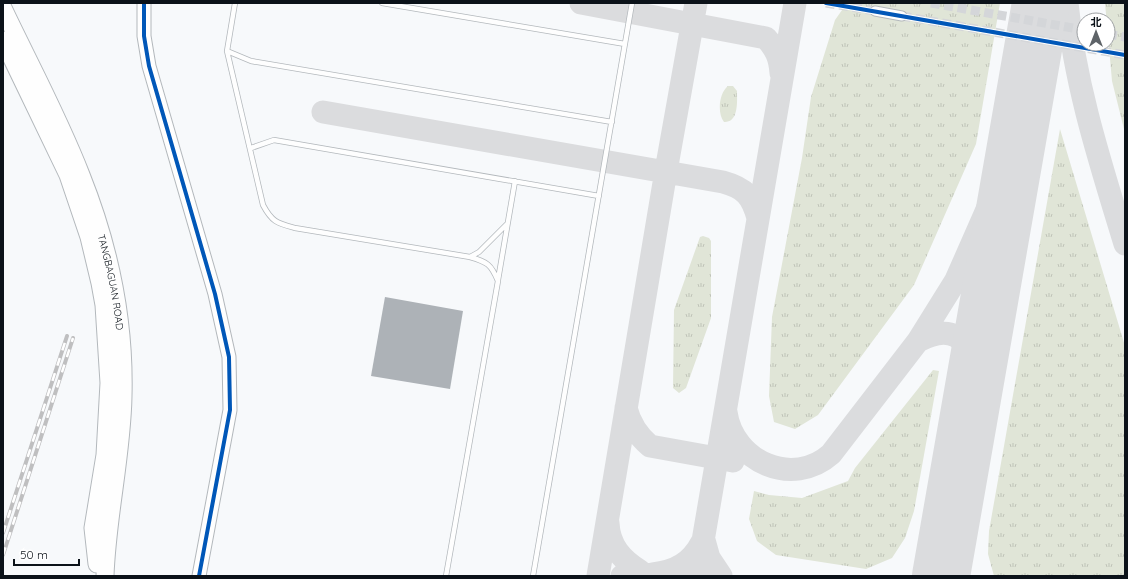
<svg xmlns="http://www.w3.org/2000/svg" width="1128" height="579" viewBox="0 0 1128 579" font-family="Quicksand,'Noto Sans SC',sans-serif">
  <defs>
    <pattern id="grass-tufts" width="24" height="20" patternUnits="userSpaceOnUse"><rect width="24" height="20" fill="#e0e5d7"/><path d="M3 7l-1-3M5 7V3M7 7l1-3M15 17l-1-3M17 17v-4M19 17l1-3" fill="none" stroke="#bfc3b8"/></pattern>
  </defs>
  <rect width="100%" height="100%" fill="#f7f9fb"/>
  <path fill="url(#grass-tufts)" d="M 847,3 L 1000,3 L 976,144 L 914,285 L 818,415 L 795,429 L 774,422 L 769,396 L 772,317 L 802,158 L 811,97 L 835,20 Z
    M 1105,3 L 1125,3 L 1125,133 L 1112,81 Z
    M 728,86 L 733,86 L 737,91 C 737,101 739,123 724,122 C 717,113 719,93 728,86 Z
    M 1060,129 L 1125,346 L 1125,576 L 994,576 L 988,554 L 989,531 Z
    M 703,236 L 709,238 L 711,241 L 711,318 L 686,388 L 679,393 L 673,388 L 674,310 L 700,237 Z
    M 933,370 L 939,371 L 914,511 L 905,538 L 892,558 L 866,569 L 776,555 L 757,541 L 749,519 L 754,491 L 769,495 L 802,498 L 848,481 L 855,468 Z"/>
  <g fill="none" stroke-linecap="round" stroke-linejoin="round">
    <path stroke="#dbdcde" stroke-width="23" d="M 581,3 L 766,38 C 776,49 780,58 781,73
      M 1067,3 C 1075,86 1101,165 1125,244
      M 323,112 L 723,182 C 745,188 752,196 758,218
      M 918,341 C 952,323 967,337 976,371
      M 626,408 C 630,424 637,435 650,446 L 733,461
      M 726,412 C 733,462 793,488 831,454 L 918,341 L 956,280 L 1004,171 L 1020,125
      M 608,523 C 609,546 622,560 640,571 L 622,576
      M 704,540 L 709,558 L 721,576
      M 653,574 C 676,571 691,563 702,542
      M 598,576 L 666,171 L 696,3
      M 697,576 L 795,3
      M 932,576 L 939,566 L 946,548"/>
    <path stroke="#dbdcde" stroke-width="58" d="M 941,576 L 1041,3"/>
  </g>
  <path fill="#adb2b7" d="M 385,297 L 463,311 L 450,389 L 371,376 Z"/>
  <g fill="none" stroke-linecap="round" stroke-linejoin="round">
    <path stroke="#d4d6d9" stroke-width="9" stroke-dasharray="9 4.5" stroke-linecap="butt" d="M 826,3 L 875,11
      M 931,3 L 1084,30
      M 902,16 L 1125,55
      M 1108,34 L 1125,37"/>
    <g stroke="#b3b8bc" stroke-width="6">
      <path id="lane" d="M 235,3 L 227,51 L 263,205 C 272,222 277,223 295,228 L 470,257 C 487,262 491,264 498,281 L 446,576
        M 382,3 L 625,44
        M 227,51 L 251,61 L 612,122
        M 251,148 L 274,140 L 599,196
        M 470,257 L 479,252 L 507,224
        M 498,280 L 515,181
        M 533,576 L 632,3"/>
    </g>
    <g stroke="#b3b8bc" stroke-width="11">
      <path id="street" d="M 875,11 L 902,16"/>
    </g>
    <g stroke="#b3b8bc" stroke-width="15">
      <path id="secondary" d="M 144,3 L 144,36 L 149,66 L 215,294 L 229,357 L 230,410 L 199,576"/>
    </g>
    <g stroke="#b3b8bc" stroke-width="19">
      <g id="highway">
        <path id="s1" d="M 3,8 C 29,63 59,118 81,175 C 109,245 125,320 123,396 C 122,456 107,516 105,576"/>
        <path d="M 3,40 L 68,175 L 89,237 L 100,283 L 104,305 L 109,383 L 105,455 L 93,528 L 97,564"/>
      </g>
    </g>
    <use href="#lane" stroke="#fefefe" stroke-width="4.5"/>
    <use href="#street" stroke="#fefefe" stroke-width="9"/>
    <use href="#secondary" stroke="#fefefe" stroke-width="13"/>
    <use href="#highway" stroke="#fefefe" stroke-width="17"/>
    <g stroke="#bfbfc0" stroke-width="4">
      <path id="rail" d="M 3,533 L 67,336
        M 3,555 L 73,338"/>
    </g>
    <use href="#rail" stroke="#fff" stroke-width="2.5" stroke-dasharray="8" stroke-linecap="butt"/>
    <g stroke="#fff" stroke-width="6">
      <path id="cycleway" d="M 144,3 L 144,36 L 149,66 L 215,294 L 229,357 L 230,410 L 199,576
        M 826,3 L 1125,55"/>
    </g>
    <use href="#cycleway" stroke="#0057b8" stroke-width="4"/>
  </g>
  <g text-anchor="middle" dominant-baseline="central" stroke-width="4" stroke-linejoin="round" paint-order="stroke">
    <g font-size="10" fill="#0b1219" stroke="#fff">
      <text stroke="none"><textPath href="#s1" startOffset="296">TANGBAGUAN ROAD</textPath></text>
    </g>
  </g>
  <rect width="1128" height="579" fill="none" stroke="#0b1219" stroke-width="8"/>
  <g transform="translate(1096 32)"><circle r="19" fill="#ffffff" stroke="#9da0a3"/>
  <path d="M0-3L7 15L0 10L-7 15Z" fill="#5e6368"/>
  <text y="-6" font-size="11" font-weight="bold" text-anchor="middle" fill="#0b1219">北</text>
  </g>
  <path d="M14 559v6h65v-6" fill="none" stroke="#0b1219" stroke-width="2"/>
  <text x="20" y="559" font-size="12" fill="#0b1219" stroke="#ffffff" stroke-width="3" paint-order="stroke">50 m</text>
</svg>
